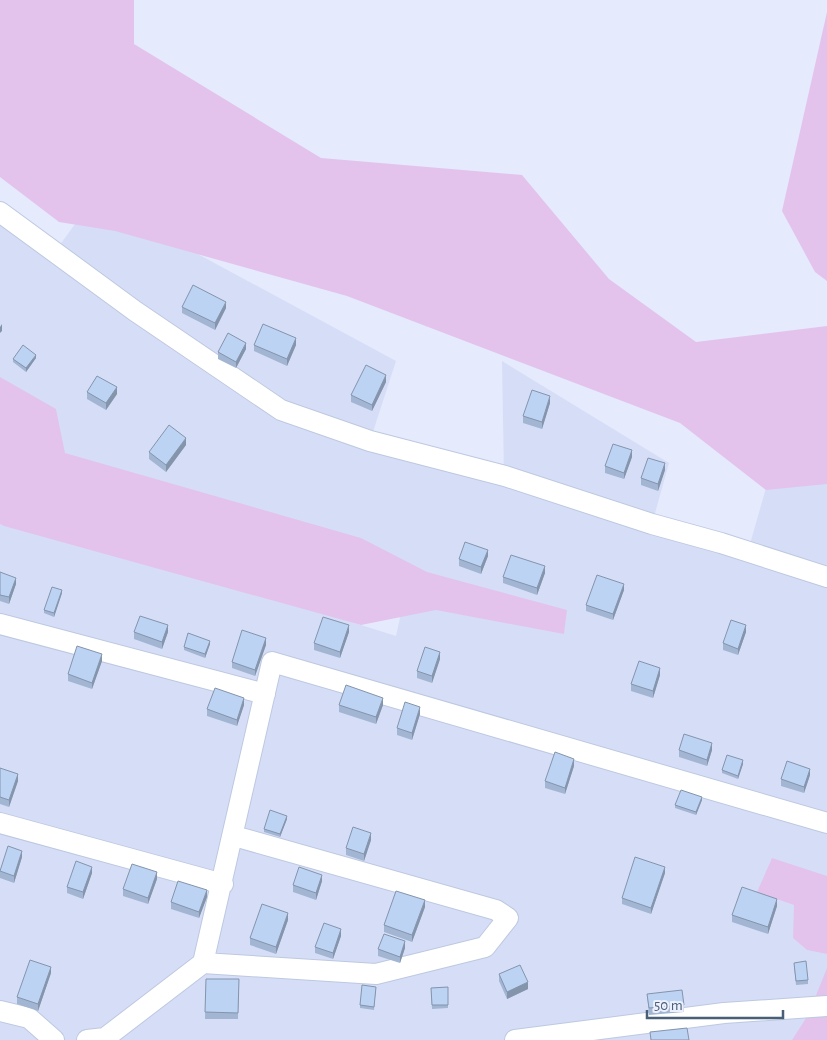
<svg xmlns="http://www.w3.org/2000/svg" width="827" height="1040" viewBox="0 0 827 1040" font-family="'Alegreya Sans',sans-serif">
  <rect width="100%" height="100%" fill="#e5eafd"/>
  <path fill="#d6def7" d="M 94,198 L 396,361 L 370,441 L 504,475 L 502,361 L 669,463 L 652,524 L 748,551 L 774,460 L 827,477 L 827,1040 L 0,1040 L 0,512 L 396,636 L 410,573 L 6,436 L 0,380 L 0,212 L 54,253 Z"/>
  <path fill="#e3c3ec" d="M 0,0 L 134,0 L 134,44 L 321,158 L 522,175 L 609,279 L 696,342 L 827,326 L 827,484 L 766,490 L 680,423 L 347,296 L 115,231 L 59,222 L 0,177 Z
    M 827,12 L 827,281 L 815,272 L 782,211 Z
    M 0,377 L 56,409 L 65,453 L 361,538 L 427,572 L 567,610 L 564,634 L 436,610 L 361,625 L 4,526 L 0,524 Z
    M 772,858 L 827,876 L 827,954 L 807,950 L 793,938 L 794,905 L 757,892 Z
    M 827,968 L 827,1040 L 792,1040 L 808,1015 Z"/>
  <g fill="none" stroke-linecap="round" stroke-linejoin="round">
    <g stroke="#bdc9e0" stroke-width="22">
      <path id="minor" d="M 0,212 L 135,311 L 281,410 L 370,441 L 505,476 L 652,524 L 721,543 L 827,577
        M 0,624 L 265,694
        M 0,823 L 223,884
        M 203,963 L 376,974 L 485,947 L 508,918 L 496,910 L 234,836
        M 0,1011 L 29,1018 L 54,1040
        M 87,1040 L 105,1038 L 203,963 L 272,662 L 827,823
        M 515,1040 L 724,1013 L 827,1006"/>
    </g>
    <use href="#minor" stroke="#fff" stroke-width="20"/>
  </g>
  <path fill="#a2b5d2" d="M 182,307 L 226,308 L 215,330 L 182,313 Z
    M 254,345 L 296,345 L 287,366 L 254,351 Z
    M 246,349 L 236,368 L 218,359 L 218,352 Z
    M 36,358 L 26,372 L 13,362 L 13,359 Z
    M 386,382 L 372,411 L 351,402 L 351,395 Z
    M 87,392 L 117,394 L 106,410 L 87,399 Z
    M 550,403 L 542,429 L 523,423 L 523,416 Z
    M 186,445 L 166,472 L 149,459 L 149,452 Z
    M 632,457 L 624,479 L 605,473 L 605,466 Z
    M 665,470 L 658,491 L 641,485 L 641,478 Z
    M 488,556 L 481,574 L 459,566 L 459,559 Z
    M 0,572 L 16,584 L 9,604 L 0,601 Z
    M 545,573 L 537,595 L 503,583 L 503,577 Z
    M 624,590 L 613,620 L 586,611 L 586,605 Z
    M 62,593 L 54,617 L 44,613 L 44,610 Z
    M 134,632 L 168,632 L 162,649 L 134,639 Z
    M 349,632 L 340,658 L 314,650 L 314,643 Z
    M 746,632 L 738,655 L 723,650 L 723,643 Z
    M 210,644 L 205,658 L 184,650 L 184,647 Z
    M 266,645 L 255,676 L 232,668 L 232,662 Z
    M 440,659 L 432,683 L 417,678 L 417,671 Z
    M 102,661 L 92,689 L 68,681 L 68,674 Z
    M 660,675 L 653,698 L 631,691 L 631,684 Z
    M 244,705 L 237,726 L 207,716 L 207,709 Z
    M 339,705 L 383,705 L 376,724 L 339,712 Z
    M 420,714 L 412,740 L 397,735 L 397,728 Z
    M 679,750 L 712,750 L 707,766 L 679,757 Z
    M 743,764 L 738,779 L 722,773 L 722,770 Z
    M 574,766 L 565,794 L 545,788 L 545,781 Z
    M 0,768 L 18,781 L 9,807 L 0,804 Z
    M 810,775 L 804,793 L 781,786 L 781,779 Z
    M 702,800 L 696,815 L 675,808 L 675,805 Z
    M 287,819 L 280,837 L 264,832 L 264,829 Z
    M 371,840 L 364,861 L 346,855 L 346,848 Z
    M 22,857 L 14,883 L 0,878 L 0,870 Z
    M 92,873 L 83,899 L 67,893 L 67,887 Z
    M 665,873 L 651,914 L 622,904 L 622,898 Z
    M 157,879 L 148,904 L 123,896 L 123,889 Z
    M 322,881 L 316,900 L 293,892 L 293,885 Z
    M 207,897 L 199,918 L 171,909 L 171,902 Z
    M 777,906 L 768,934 L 732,922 L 732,915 Z
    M 425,907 L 412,942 L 384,932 L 384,925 Z
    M 288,920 L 276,954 L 250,945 L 250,938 Z
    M 341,936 L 333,959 L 315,953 L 315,947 Z
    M 405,948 L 400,963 L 378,956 L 378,949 Z
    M 794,966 L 808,980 L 808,984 L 796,985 Z
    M 51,973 L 38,1011 L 17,1004 L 17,997 Z
    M 499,974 L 528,989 L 507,999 L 499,981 Z
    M 206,979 L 239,979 L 238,1019 L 205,1019 Z
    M 376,987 L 374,1010 L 360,1008 L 360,1005 Z
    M 448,987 L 448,1008 L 432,1009 L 431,988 Z
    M 647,994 L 684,1005 L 684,1012 L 649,1015 Z"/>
  <path fill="#8494ab" d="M 226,302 L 226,308 L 215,330 L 215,323 Z
    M 2,324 L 2,331 L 0,333 L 0,327 Z
    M 296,338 L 296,345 L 287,366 L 287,359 Z
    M 246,343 L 246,349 L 236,368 L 236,362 Z
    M 36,355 L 36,358 L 26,372 L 26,368 Z
    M 386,375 L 386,382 L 372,411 L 372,405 Z
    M 117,387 L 117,394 L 106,410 L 106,403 Z
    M 550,396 L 550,403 L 542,429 L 542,422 Z
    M 186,438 L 186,445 L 166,472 L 166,465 Z
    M 632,450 L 632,457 L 624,479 L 624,473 Z
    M 665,463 L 665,470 L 658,491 L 658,484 Z
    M 488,550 L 488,556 L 481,574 L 481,567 Z
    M 545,566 L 545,573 L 537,595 L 537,588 Z
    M 16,578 L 16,584 L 9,604 L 9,597 Z
    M 624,584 L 624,590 L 613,620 L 613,614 Z
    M 62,590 L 62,593 L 54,617 L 54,613 Z
    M 168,625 L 168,632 L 162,649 L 162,642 Z
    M 349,625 L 349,632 L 340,658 L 340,652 Z
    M 746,625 L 746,632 L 738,655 L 738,649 Z
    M 266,638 L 266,645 L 255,676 L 255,670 Z
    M 210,641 L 210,644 L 205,658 L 205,654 Z
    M 440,652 L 440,659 L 432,683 L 432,676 Z
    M 102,654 L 102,661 L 92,689 L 92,683 Z
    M 660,668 L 660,675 L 653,698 L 653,691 Z
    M 244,698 L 244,705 L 237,726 L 237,720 Z
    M 383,698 L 383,705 L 376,724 L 376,717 Z
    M 420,707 L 420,714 L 412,740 L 412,733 Z
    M 712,743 L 712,750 L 707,766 L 707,760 Z
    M 574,759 L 574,766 L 565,794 L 565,788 Z
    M 743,760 L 743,764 L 738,779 L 738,776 Z
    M 810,769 L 810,775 L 804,793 L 804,787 Z
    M 18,774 L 18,781 L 9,807 L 9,800 Z
    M 702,797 L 702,800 L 696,815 L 696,812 Z
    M 287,816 L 287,819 L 280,837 L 280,834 Z
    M 371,833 L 371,840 L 364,861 L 364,854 Z
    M 22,851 L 22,857 L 14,883 L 14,876 Z
    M 92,867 L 92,873 L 83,899 L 83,892 Z
    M 665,867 L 665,873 L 651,914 L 651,908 Z
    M 157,872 L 157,879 L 148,904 L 148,898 Z
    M 322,875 L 322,881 L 316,900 L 316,893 Z
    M 207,890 L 207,897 L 199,918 L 199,912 Z
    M 777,899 L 777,906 L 768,934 L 768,927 Z
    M 425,900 L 425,907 L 412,942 L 412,935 Z
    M 288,913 L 288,920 L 276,954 L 276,947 Z
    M 341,929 L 341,936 L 333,959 L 333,953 Z
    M 405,941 L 405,948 L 400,963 L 400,957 Z
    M 51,967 L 51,973 L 38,1011 L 38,1004 Z
    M 528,982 L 528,989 L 507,999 L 507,992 Z"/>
  <path fill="#bcd3f4" stroke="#8494ab" d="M 193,285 L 226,302 L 215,323 L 182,307 Z
    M 263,324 L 296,338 L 287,359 L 254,345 Z
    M 228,333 L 246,343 L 236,362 L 218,352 Z
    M 23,345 L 36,355 L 26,368 L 13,359 Z
    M 366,365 L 386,375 L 372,405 L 351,395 Z
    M 97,376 L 117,387 L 106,403 L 87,392 Z
    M 532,390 L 550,396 L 542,422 L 523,416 Z
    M 169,425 L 186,438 L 166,465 L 149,452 Z
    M 613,444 L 632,450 L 624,473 L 605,466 Z
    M 648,458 L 665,463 L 658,484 L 641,478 Z
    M 465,542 L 488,550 L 481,567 L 459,559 Z
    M 511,555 L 545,566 L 537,588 L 503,577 Z
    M 0,572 L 16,578 L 9,597 L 0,595 Z
    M 597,575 L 624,584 L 613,614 L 586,605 Z
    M 52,587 L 62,590 L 54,613 L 44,610 Z
    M 140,616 L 168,625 L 162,642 L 134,632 Z
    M 323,617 L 349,625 L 340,652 L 314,643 Z
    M 731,620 L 746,625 L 738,649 L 723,643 Z
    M 242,630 L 266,638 L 255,670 L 232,662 Z
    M 188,633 L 210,641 L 205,654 L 184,647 Z
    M 77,646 L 102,654 L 92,683 L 68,674 Z
    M 425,647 L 440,652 L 432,676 L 417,671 Z
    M 639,661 L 660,668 L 653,691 L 631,684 Z
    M 346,685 L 383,698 L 376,717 L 339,705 Z
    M 215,688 L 244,698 L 237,720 L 207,709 Z
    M 405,702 L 420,707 L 412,733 L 397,728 Z
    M 684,734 L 712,743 L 707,760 L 679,750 Z
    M 555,752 L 574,759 L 565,788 L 545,781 Z
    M 727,755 L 743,760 L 738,776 L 722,770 Z
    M 787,761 L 810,769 L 804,787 L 781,779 Z
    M 0,768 L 18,774 L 9,800 L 0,797 Z
    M 681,790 L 702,797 L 696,812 L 675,805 Z
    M 270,810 L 287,816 L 280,834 L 264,829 Z
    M 353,827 L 371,833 L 364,854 L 346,848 Z
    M 8,846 L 22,851 L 14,876 L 0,871 Z
    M 635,857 L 665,867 L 651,908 L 622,898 Z
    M 76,861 L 92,867 L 83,892 L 67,887 Z
    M 132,864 L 157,872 L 148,898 L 123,889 Z
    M 299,867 L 322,875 L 316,893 L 293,885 Z
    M 178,881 L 207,890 L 199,912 L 171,902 Z
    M 742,887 L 777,899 L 768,927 L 732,915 Z
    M 396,891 L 425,900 L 412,935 L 384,925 Z
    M 262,904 L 288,913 L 276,947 L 250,938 Z
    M 324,923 L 341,929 L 333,953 L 315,947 Z
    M 384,934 L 405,941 L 400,957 L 378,949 Z
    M 30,960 L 51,967 L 38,1004 L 17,997 Z
    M 806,961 L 808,980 L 796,981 L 794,963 Z
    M 520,965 L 528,982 L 507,992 L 499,974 Z
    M 206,979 L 239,979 L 238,1013 L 205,1012 Z
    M 362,985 L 376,987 L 374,1007 L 360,1005 Z
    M 448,987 L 448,1005 L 432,1005 L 431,988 Z
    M 682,990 L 684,1005 L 649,1008 L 647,994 Z
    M 687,1028 L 689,1040 L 651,1040 L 650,1032 Z"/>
  <path d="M647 1010v8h136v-8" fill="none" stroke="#495e77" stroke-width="2.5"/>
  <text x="654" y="1010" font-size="15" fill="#495e77" stroke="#ecf0ff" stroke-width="4" paint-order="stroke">50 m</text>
</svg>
